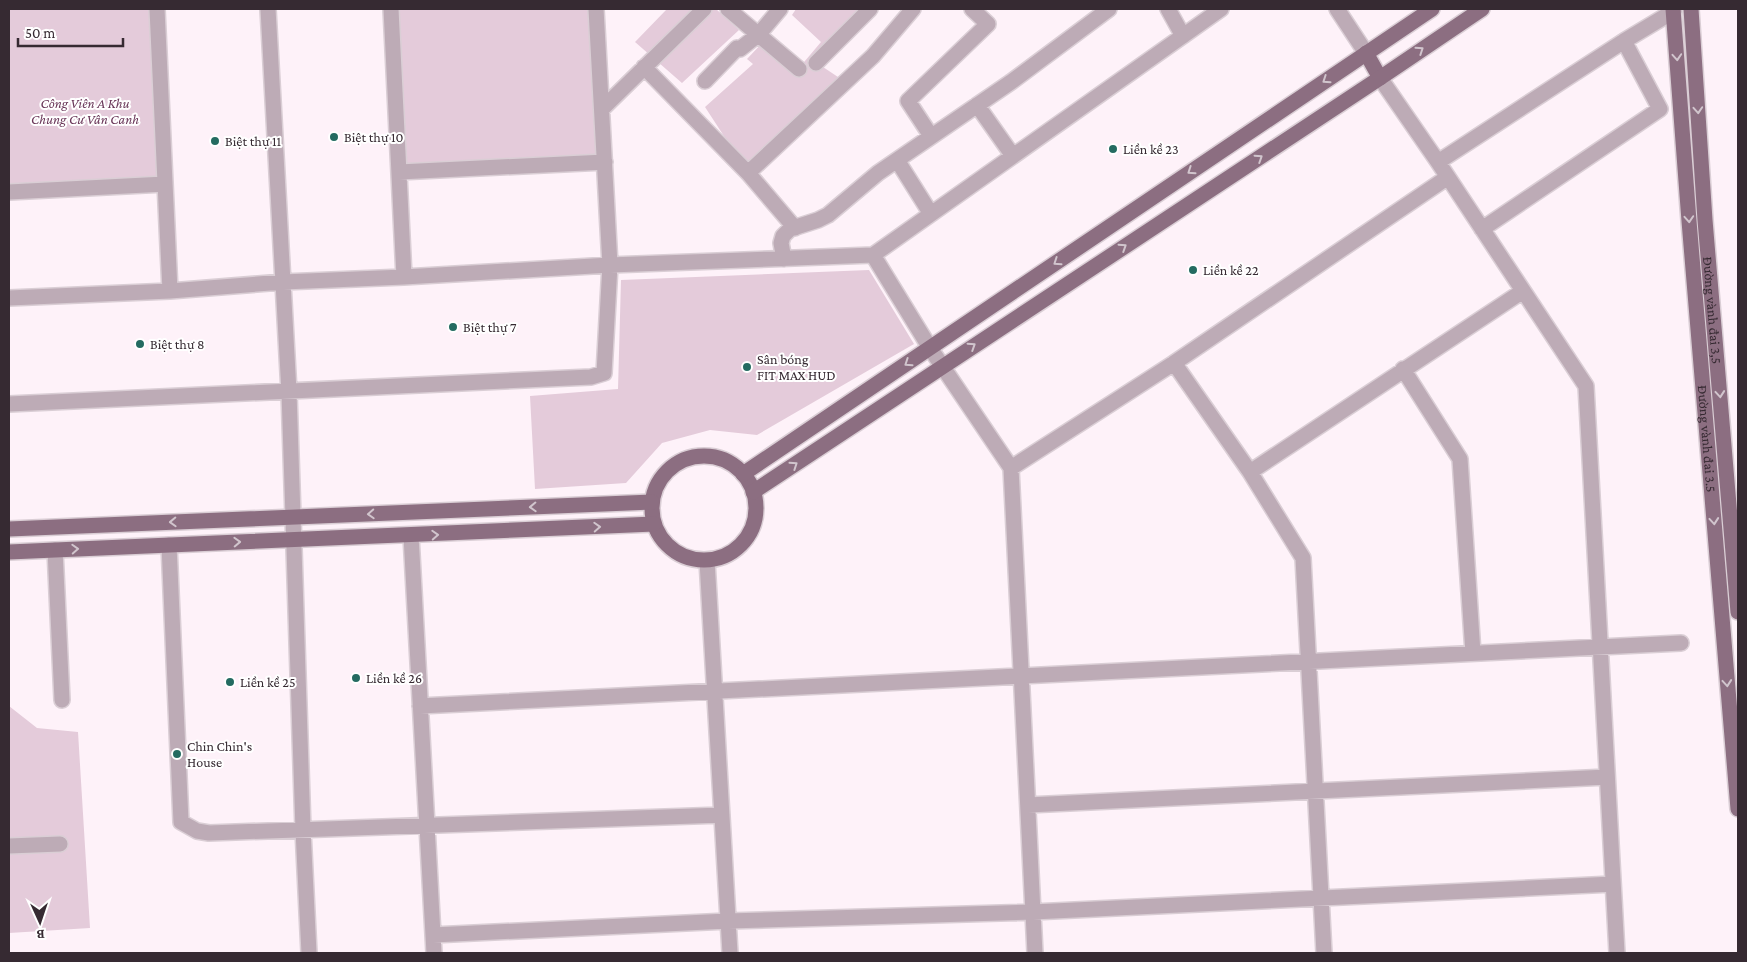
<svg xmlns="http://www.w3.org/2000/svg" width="1747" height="962" viewBox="0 0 1747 962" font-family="'Crimson Pro',serif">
  <rect width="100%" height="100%" fill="#fef2f9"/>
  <path fill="#e4cbda" d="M 9,9 L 157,9 L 165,184 L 9,192 Z
    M 391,9 L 596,9 L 605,162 L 399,172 Z
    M 667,9 L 716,9 L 739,30 L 682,83 L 635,42 Z
    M 796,9 L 857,9 L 865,16 L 817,63 L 844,81 L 748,173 L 705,107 L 753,64 L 747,59 L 765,40 L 799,68 L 821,42 L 792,15 Z
    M 869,270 L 914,344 L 757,435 L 710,430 L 662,443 L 626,483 L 535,489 L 530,396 L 618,389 L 621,280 Z
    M 9,706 L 37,728 L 78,732 L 90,928 L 9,933 Z"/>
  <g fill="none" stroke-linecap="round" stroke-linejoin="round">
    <g stroke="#daced5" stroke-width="18">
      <path id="minor" d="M 157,9 L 170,291
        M 268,9 L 289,392 L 303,830 L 309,953
        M 391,9 L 404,277
        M 728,9 L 799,69
        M 1168,9 L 1183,36
        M 1337,9 L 1366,53
        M 816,63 L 870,9
        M 644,67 L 748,173 L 795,228
        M 1380,78 L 1438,162 L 1586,386 L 1617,953
        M 705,81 L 737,48 L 740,49 L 759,34 L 780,9
        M 977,105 L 1013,156
        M 602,109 L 704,9
        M 931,136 L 908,101 L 988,24 L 972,9
        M 897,160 L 931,214
        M 1438,162 L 1624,41 L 1674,11
        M 399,172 L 605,162
        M 748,173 L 873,56 L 913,9
        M 9,192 L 165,184
        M 1482,229 L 1660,109 L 1624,41
        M 873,255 L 930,348 L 1011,468 L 1035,953
        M 784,259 L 781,243 L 783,236 L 790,229 L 818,220 L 828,215 L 878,173 L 1011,82 L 1109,9
        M 9,298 L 170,291 L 283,282 L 404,277 L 610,265 L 873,255 L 1221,9
        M 1174,363 L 1250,472 L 1303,558 L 1324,953
        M 1403,369 L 1460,459 L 1473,653
        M 9,404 L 591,377 L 604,373 L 610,265 L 596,9
        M 1011,468 L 1174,363 L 1448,177
        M 1250,472 L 1523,291
        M 411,536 L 434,953
        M 169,545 L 181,822 L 197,831 L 209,833 L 722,815
        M 55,550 L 62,700
        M 707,561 L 730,953
        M 420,706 L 1681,643
        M 1028,805 L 1607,777
        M 9,846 L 60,844
        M 433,935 L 728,921 L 1033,912 L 1613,884"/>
    </g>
    <g stroke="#daced5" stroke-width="18">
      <g id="major">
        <path id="s1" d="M 1673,9 L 1689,221 L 1738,809"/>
        <path id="s2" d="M 1691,9 L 1705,220 L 1738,612"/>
        <path d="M 1366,53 L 1380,78"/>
        <circle cx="704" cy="508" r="52"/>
        <path d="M 743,474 L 1432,9"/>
        <path d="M 753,492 L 1380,78 L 1482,9"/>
        <path d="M 9,529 L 652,502"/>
        <path d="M 9,552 L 654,524"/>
      </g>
    </g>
    <use href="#minor" stroke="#bdabb6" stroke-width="15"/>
    <use href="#major" stroke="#8c6e81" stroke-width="15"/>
  </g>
  <defs><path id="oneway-chevron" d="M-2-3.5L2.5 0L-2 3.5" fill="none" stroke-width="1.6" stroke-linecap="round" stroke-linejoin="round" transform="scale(1.25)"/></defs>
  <g stroke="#d1c5cd">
    <use href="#oneway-chevron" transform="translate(1420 50) rotate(-34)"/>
    <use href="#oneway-chevron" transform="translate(1677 57) rotate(86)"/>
    <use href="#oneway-chevron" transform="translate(1326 80) rotate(146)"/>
    <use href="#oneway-chevron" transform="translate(1698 110) rotate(86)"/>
    <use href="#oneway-chevron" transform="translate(1259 158) rotate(-33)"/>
    <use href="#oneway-chevron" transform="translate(1191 171) rotate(146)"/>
    <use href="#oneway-chevron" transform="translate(1689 219) rotate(86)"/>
    <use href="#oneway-chevron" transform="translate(1123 247) rotate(-33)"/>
    <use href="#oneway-chevron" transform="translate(1057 262) rotate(146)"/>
    <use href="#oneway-chevron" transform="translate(972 346) rotate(-33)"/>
    <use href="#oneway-chevron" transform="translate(908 363) rotate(146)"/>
    <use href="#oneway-chevron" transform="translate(1720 394) rotate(85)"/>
    <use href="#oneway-chevron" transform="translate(794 465) rotate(-34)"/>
    <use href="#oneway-chevron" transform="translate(533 507) rotate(178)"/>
    <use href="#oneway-chevron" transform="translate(371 514) rotate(177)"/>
    <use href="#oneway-chevron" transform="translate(1714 521) rotate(85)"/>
    <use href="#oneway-chevron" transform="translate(173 522) rotate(178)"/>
    <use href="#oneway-chevron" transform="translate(597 527) rotate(-3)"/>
    <use href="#oneway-chevron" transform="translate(435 535) rotate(-3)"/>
    <use href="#oneway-chevron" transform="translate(237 542) rotate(-2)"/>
    <use href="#oneway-chevron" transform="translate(75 549) rotate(-3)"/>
    <use href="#oneway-chevron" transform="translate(1727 683) rotate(85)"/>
  </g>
  <g fill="#246b61" stroke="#fff" stroke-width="2">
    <circle cx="334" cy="137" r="5"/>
    <circle cx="215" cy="141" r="5"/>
    <circle cx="1113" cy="149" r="5"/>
    <circle cx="1193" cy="270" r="5"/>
    <circle cx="453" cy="327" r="5"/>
    <circle cx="140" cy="344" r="5"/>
    <circle cx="747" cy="367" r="5"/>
    <circle cx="356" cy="678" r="5"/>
    <circle cx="230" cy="682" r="5"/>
    <circle cx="177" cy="754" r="5"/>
  </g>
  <g text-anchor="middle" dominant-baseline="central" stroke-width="4" stroke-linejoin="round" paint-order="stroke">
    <g font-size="14" font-style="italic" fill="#6a3759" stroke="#fff">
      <text x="85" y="103">Công Viên A Khu<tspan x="85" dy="16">Chung Cư Vân Canh</tspan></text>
    </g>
    <g font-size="14" fill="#362a32" stroke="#fff" text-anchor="start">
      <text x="344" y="137">Biệt thự 10</text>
      <text x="225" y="141">Biệt thự 11</text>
      <text x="1123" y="149">Liền kề 23</text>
      <text x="1203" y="270">Liền kề 22</text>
      <text x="463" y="327">Biệt thự 7</text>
      <text x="150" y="344">Biệt thự 8</text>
      <text x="757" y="359">Sân bóng<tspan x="757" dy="16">FIT MAX HUD</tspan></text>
      <text x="366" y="678">Liền kề 26</text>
      <text x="240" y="682">Liền kề 25</text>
      <text x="187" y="746">Chin Chin's<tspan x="187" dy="16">House</tspan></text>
    </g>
    <g font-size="14" fill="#362a32" stroke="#fff">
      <text stroke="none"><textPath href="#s2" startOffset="302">Đường vành đai 3,5</textPath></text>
      <text stroke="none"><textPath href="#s1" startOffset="431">Đường vành đai 3.5</textPath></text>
    </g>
  </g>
  <rect width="1747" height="962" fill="none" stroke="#362a32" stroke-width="20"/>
  <g transform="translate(40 922) rotate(177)" stroke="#ffffff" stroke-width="4" paint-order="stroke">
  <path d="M0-4L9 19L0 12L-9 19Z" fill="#362a32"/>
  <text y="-8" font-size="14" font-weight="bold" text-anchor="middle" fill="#362a32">B</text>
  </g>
  <path d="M18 38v8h105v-8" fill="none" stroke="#362a32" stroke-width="2.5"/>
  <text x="25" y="38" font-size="15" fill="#362a32" stroke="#ffffff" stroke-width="4" paint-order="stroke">50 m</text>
</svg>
